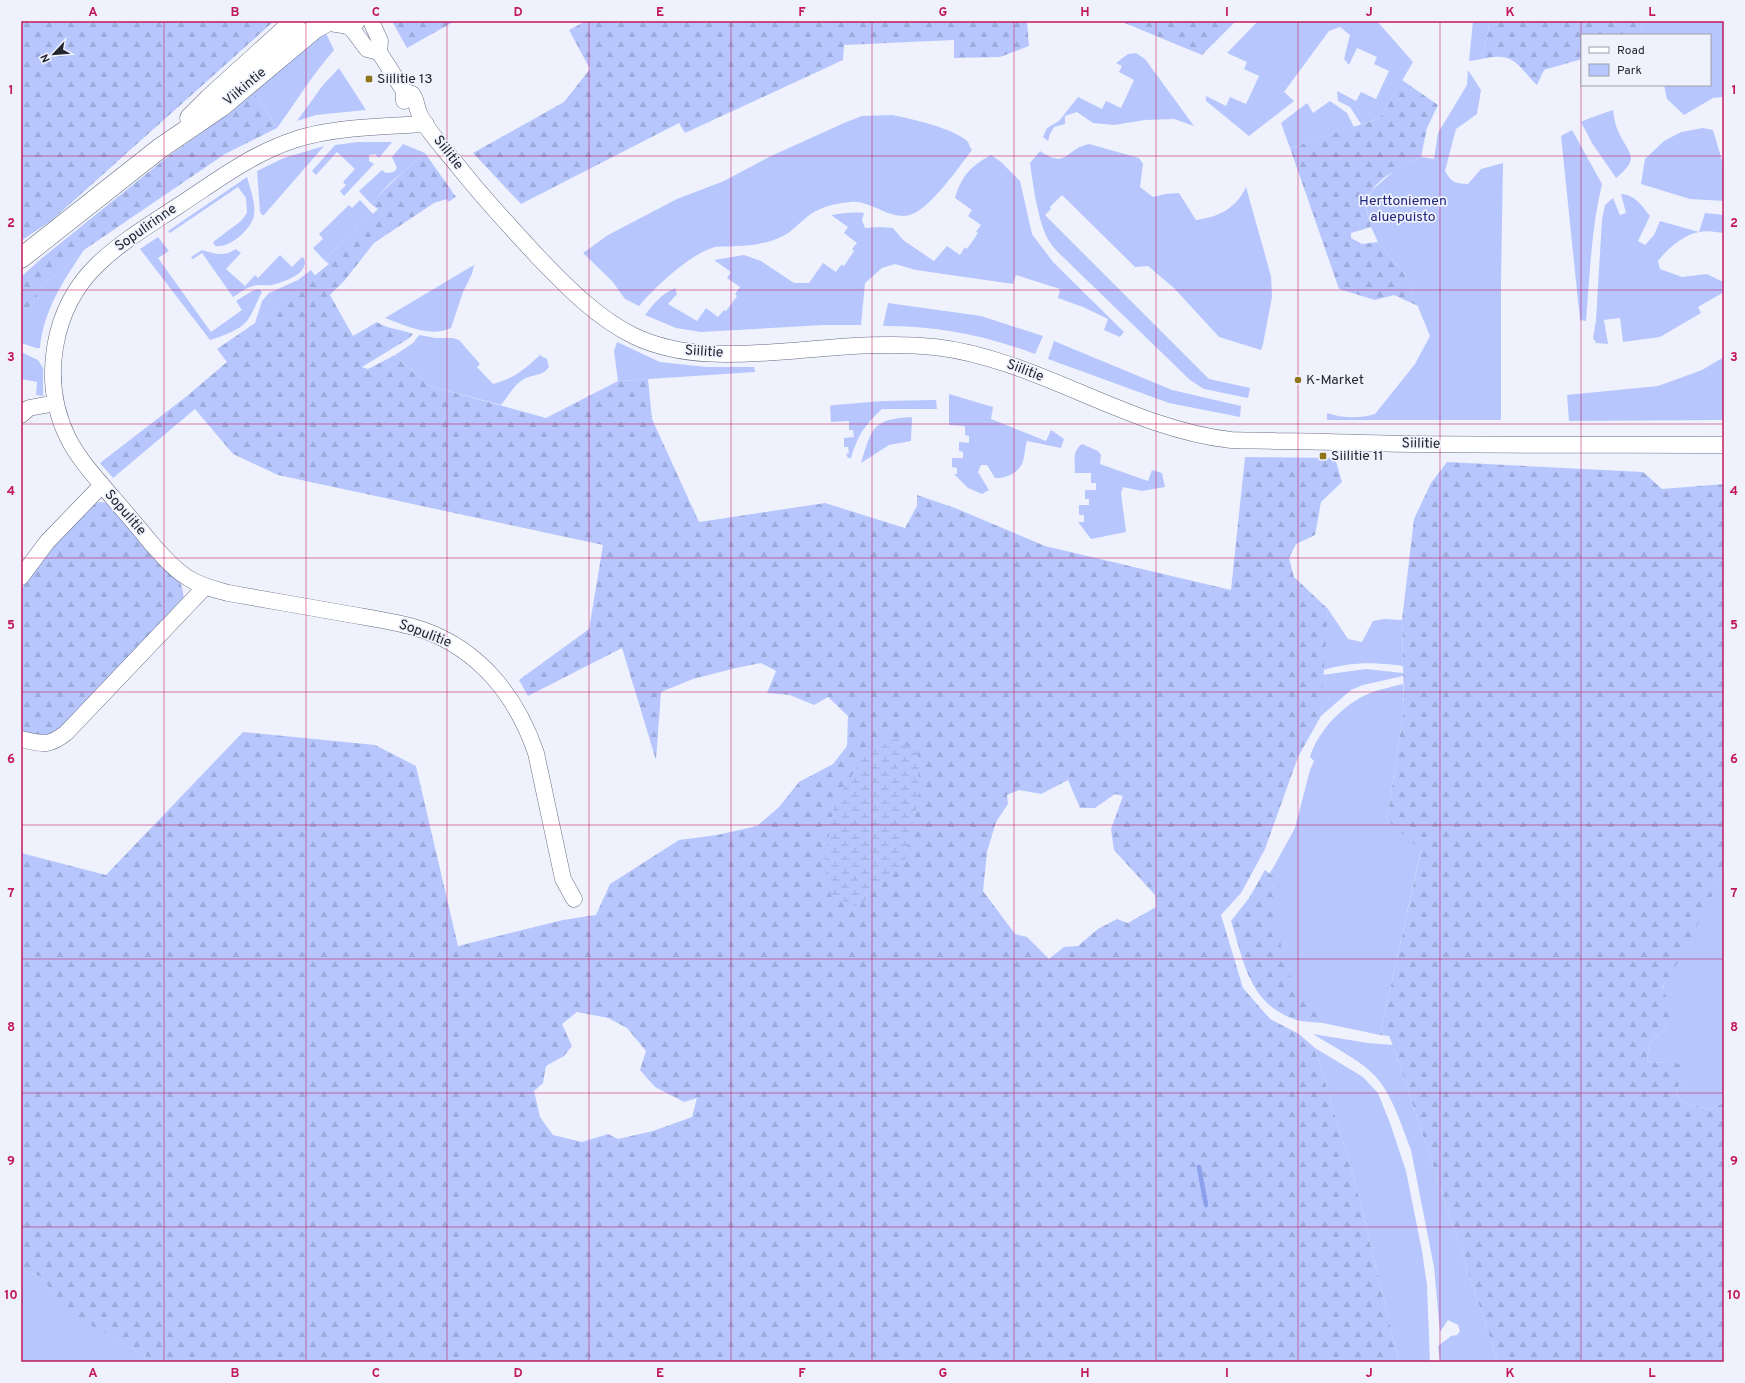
<svg xmlns="http://www.w3.org/2000/svg" width="1745" height="1383" viewBox="0 0 1745 1383" font-family="Overpass,sans-serif">
  <defs>
    <pattern id="forest-firs" width="22" height="20" patternUnits="userSpaceOnUse"><rect width="22" height="20" fill="#b7c7fe"/><path d="M5 1l3.5 6h-7zM16 11l3.5 6h-7z" fill="#9dabda"/></pattern>
    <pattern id="wetland-marsh" width="20" height="14" patternUnits="userSpaceOnUse"><rect width="20" height="14" fill="#b7c7fe"/><path d="M1 5h8M5 5V1M11 12h8M15 12V8" fill="none" stroke="#9dabda"/></pattern>
  </defs>
  <rect width="100%" height="100%" fill="#eff2fd"/>
  <path fill="#b7c7fe" d="M 1258,21 L 1377,21 L 1413,62 L 1380,118 L 1361,124 L 1350,107 L 1338,101 L 1337,91 L 1356,101 L 1361,92 L 1376,99 L 1389,71 L 1374,64 L 1377,57 L 1357,48 L 1349,65 L 1344,59 L 1350,35 L 1340,27 L 1329,31 L 1284,92 L 1294,101 L 1249,136 L 1206,101 L 1206,96 L 1226,106 L 1230,97 L 1246,104 L 1259,76 L 1244,69 L 1247,62 L 1227,53 Z
    M 1473,21 L 1490,21 L 1482,59 L 1469,61 Z
    M 1640,21 L 1724,21 L 1724,97 L 1713,98 L 1684,115 L 1667,99 L 1664,85 L 1710,85 L 1710,35 L 1644,35 Z
    M 325,31 L 334,50 C 313,74 296,102 277,128 L 253,91 Z
    M 1136,53 L 1145,59 L 1194,126 L 1174,119 L 1145,120 L 1114,125 L 1093,123 L 1077,112 L 1065,116 L 1065,124 L 1054,127 L 1050,134 L 1048,141 L 1043,137 L 1047,128 L 1059,121 L 1078,97 L 1102,109 L 1106,101 L 1121,108 L 1134,80 L 1119,72 L 1122,66 L 1116,63 L 1128,54 Z
    M 339,68 L 366,110 L 316,115 L 297,121 L 323,85 Z
    M 1468,70 L 1481,90 L 1477,114 L 1456,129 L 1445,171 C 1452,183 1455,183 1468,184 L 1481,169 L 1503,163 L 1501,283 L 1501,420 L 1327,420 L 1327,413 C 1342,418 1359,419 1375,414 L 1415,364 L 1430,336 L 1405,275 L 1378,242 L 1371,227 L 1366,207 L 1371,191 L 1396,169 L 1421,157 L 1434,159 L 1438,133 L 1467,85 Z
    M 1330,101 L 1347,113 L 1354,127 L 1290,148 L 1281,123 L 1307,103 L 1313,113 Z
    M 1613,110 C 1614,116 1615,125 1618,131 C 1628,154 1642,157 1616,178 L 1592,143 L 1581,122 L 1590,118 Z
    M 892,115 C 909,118 956,129 968,142 C 969,144 970,148 972,150 C 959,167 930,209 910,215 C 890,221 871,200 851,202 C 840,203 827,205 816,211 C 804,217 795,230 783,236 C 769,243 752,246 736,246 C 729,247 721,246 715,247 C 691,253 654,288 639,306 L 625,299 L 612,281 L 583,253 L 608,235 L 677,199 L 724,181 L 769,157 L 844,123 L 862,116 Z
    M 1703,128 L 1713,130 L 1724,167 L 1724,201 L 1690,199 L 1641,184 L 1645,159 L 1664,141 L 1681,132 Z
    M 1572,130 L 1602,184 C 1591,229 1590,275 1586,321 L 1580,320 L 1561,136 Z
    M 358,142 L 392,142 L 379,158 L 375,154 L 369,155 L 369,161 L 374,164 L 344,196 L 340,191 L 346,185 L 343,182 L 355,169 L 337,152 L 316,175 L 312,171 L 335,145 Z
    M 403,144 L 425,153 L 389,184 L 371,204 L 359,191 L 382,170 L 386,173 L 394,172 L 397,168 L 392,157 Z
    M 1089,144 L 1139,158 L 1143,164 L 1140,187 L 1153,197 L 1165,194 L 1179,193 L 1196,220 C 1218,217 1236,209 1246,187 L 1271,276 L 1272,297 L 1263,344 L 1261,350 L 1219,337 L 1174,288 L 1148,266 L 1135,267 L 1062,195 L 1050,207 L 1051,209 L 1045,215 L 1209,379 L 1250,388 L 1248,398 L 1204,389 L 1190,380 L 1065,259 C 1060,254 1053,248 1049,241 C 1038,223 1033,184 1030,163 L 1040,151 C 1068,170 1066,148 1089,144 Z
    M 324,146 L 264,215 L 262,215 L 260,212 L 257,171 L 284,158 Z
    M 991,155 L 1001,162 L 1020,181 L 1032,234 L 1053,262 L 1124,332 L 1120,337 L 1104,330 L 1108,319 L 1083,307 L 1058,298 L 1060,289 L 1016,275 L 1013,284 L 916,270 L 895,264 L 882,268 L 865,283 L 861,325 L 823,325 L 701,332 L 676,328 L 645,315 C 654,303 662,294 675,288 L 677,294 L 668,304 L 697,321 L 706,308 L 718,317 L 724,310 L 726,311 L 737,296 L 735,294 L 740,287 L 727,278 L 731,272 L 714,260 L 744,255 L 761,261 L 794,283 L 809,283 L 823,263 L 836,272 L 841,265 L 844,266 L 854,251 L 852,249 L 857,243 L 844,233 L 848,227 L 831,215 C 843,213 853,212 864,213 L 862,220 L 865,228 L 880,227 L 893,228 L 903,240 L 934,261 L 947,246 L 960,255 L 965,247 L 967,249 L 978,233 L 976,232 L 981,225 L 968,216 L 972,210 L 955,198 C 962,175 970,167 991,155 Z
    M 247,177 C 250,188 256,203 254,215 C 252,229 229,249 215,246 L 213,242 L 241,221 L 247,213 L 246,198 L 238,187 L 170,233 L 168,231 Z
    M 1621,194 C 1636,195 1642,206 1650,216 L 1638,241 L 1645,245 L 1654,235 L 1660,221 L 1699,232 L 1705,213 L 1724,215 L 1724,233 C 1717,232 1706,230 1699,232 C 1683,235 1667,249 1658,261 L 1660,269 L 1682,277 L 1707,274 L 1721,281 L 1724,281 L 1724,292 L 1698,307 L 1701,313 L 1660,337 L 1623,342 L 1620,318 L 1604,320 L 1608,344 L 1596,343 L 1593,338 L 1596,320 L 1602,219 L 1605,205 L 1613,198 L 1620,215 L 1626,213 Z
    M 360,200 L 373,214 L 324,260 L 313,248 L 323,239 L 319,234 L 349,205 L 352,208 Z
    M 158,237 L 169,251 L 158,258 L 211,332 L 242,310 L 236,301 L 252,291 L 259,289 L 262,292 C 257,301 253,313 247,321 C 238,331 223,336 210,340 L 140,249 Z
    M 236,249 L 241,253 L 226,269 L 245,286 L 255,275 L 258,278 L 280,255 L 292,267 L 302,257 L 304,258 C 310,274 284,282 272,285 C 266,286 259,284 253,286 C 245,288 240,293 233,297 L 202,253 L 193,259 L 191,257 L 202,250 C 215,254 224,257 236,249 Z
    M 84,250 C 64,279 43,312 40,348 L 36,348 L 21,343 L 21,314 L 38,300 L 36,292 Z
    M 474,265 L 472,274 L 463,292 L 451,328 C 430,338 404,325 385,318 Z
    M 311,270 L 315,276 L 255,323 L 262,301 L 269,293 L 298,280 Z
    M 888,303 L 981,316 L 1043,336 L 1035,354 C 984,335 938,326 883,326 Z
    M 419,335 L 436,338 L 453,338 L 459,340 L 480,364 L 477,367 L 493,384 C 515,378 524,370 541,354 L 541,356 L 547,359 L 549,367 C 543,376 533,374 524,379 C 514,385 508,396 501,405 L 430,386 L 395,355 L 413,343 Z
    M 1054,341 L 1172,390 L 1241,406 L 1240,417 L 1169,403 L 1048,359 Z
    M 617,342 L 660,362 L 706,367 L 754,367 L 755,372 L 618,381 L 614,351 Z
    M 21,352 L 38,360 L 43,368 L 43,396 L 36,395 L 37,382 L 21,379 Z
    M 1724,357 L 1724,420 L 1569,421 L 1567,395 L 1658,386 L 1702,370 Z
    M 949,394 L 993,407 L 991,419 L 1046,441 L 1051,430 L 1064,439 L 1061,448 L 1027,441 C 1025,447 1025,454 1023,461 C 1020,472 1006,479 995,478 L 987,465 L 981,465 L 978,472 L 989,490 L 982,494 L 968,488 L 954,474 L 957,474 L 957,468 L 952,467 L 952,458 L 963,458 L 963,452 L 959,451 L 959,442 L 969,443 L 969,436 L 965,435 L 965,426 L 949,425 Z
    M 936,400 L 937,409 L 882,409 C 864,426 858,435 851,458 L 848,458 L 846,454 L 849,453 L 848,447 L 844,447 L 844,438 L 854,437 L 853,430 L 849,430 L 849,421 L 831,422 L 830,406 L 834,405 L 883,401 Z
    M 912,417 L 911,441 L 889,445 L 861,463 C 872,427 873,419 912,417 Z
    M 1082,444 L 1098,451 L 1101,455 L 1100,464 L 1148,481 L 1152,470 L 1162,473 L 1165,487 L 1142,491 L 1123,487 L 1121,493 L 1126,532 L 1091,539 L 1078,522 L 1084,522 L 1084,515 L 1079,515 L 1079,505 L 1089,505 L 1089,499 L 1085,499 L 1085,490 L 1096,490 L 1096,483 L 1091,483 L 1091,473 L 1075,473 C 1075,461 1072,451 1082,444 Z
    M 1328,609 L 1348,639 L 1362,642 L 1373,621 L 1384,619 L 1402,620 L 1403,666 C 1371,662 1354,662 1323,670 Z
    M 1366,669 L 1403,673 L 1403,676 L 1363,685 L 1351,690 L 1321,716 L 1322,675 Z
    M 1403,684 L 1404,709 L 1387,820 L 1421,849 L 1380,1035 L 1323,1023 L 1271,994 L 1238,919 L 1273,868 L 1295,828 L 1310,770 L 1314,761 L 1310,757 C 1318,730 1344,704 1370,693 C 1380,689 1392,687 1403,684 Z
    M 1724,873 L 1724,1103 L 1708,1109 L 1682,1102 L 1676,1094 L 1682,1078 L 1669,1060 L 1660,1063 L 1647,1061 L 1649,1044 L 1668,1025 L 1662,989 Z
    M 1313,1034 L 1368,1043 L 1393,1045 L 1498,1362 L 1440,1362 L 1438,1346 L 1451,1336 L 1457,1335 L 1460,1331 L 1458,1325 L 1448,1320 L 1440,1332 L 1434,1267 L 1411,1150 C 1402,1127 1391,1090 1372,1073 C 1358,1059 1330,1045 1313,1034 Z
    M 1315,1048 L 1363,1077 L 1378,1093 L 1390,1123 L 1406,1171 L 1422,1251 L 1427,1285 L 1430,1362 L 1399,1362 L 1355,1182 Z
    M 21,1269 L 41,1277 L 70,1313 L 156,1362 L 21,1362 Z"/>
  <path fill="url(#forest-firs)" fill-rule="evenodd" d="M 21,21 L 274,21 L 52,220 L 21,241 Z
    M 394,21 L 455,21 L 407,48 L 393,23 Z
    M 586,21 L 1027,21 L 1029,46 L 1000,57 L 954,58 L 954,40 L 844,45 L 843,60 L 685,133 L 679,123 L 521,204 L 473,153 L 564,102 L 590,69 L 569,30 Z
    M 1120,21 L 1236,21 L 1202,55 Z
    M 1490,21 L 1640,21 L 1644,35 L 1582,35 L 1582,59 L 1544,70 L 1537,85 C 1526,76 1517,57 1501,57 C 1495,56 1488,58 1482,59 Z
    M 1402,80 L 1438,105 L 1427,128 L 1421,157 C 1403,165 1364,184 1366,208 C 1367,214 1370,221 1371,227 L 1351,233 L 1351,238 L 1362,244 L 1378,242 L 1405,275 L 1418,306 L 1394,295 L 1375,300 L 1339,289 L 1290,148 L 1380,118 Z
    M 253,91 L 277,128 L 225,154 L 84,250 L 36,292 L 38,300 L 21,314 L 21,277 L 42,258 L 166,158 L 204,131 Z
    M 425,153 L 456,197 L 448,202 L 447,199 L 434,203 L 374,243 L 345,280 L 330,295 L 353,336 L 377,322 C 386,329 401,329 413,334 L 408,339 L 362,367 L 368,369 L 395,355 L 430,386 L 546,418 L 618,381 L 648,379 L 652,419 L 699,522 L 825,503 L 905,528 L 917,506 L 917,495 L 955,508 L 1045,546 L 1231,590 L 1245,457 L 1335,458 L 1342,482 L 1321,502 L 1315,535 L 1296,544 L 1289,558 L 1294,577 L 1328,609 L 1321,716 L 1298,757 L 1265,849 L 1241,893 L 1221,915 L 1243,988 L 1270,1019 L 1299,1034 L 1315,1048 L 1355,1182 L 1399,1362 L 156,1362 L 69,1313 L 41,1277 L 21,1269 L 21,853 L 106,875 L 243,732 L 375,745 L 416,766 L 458,946 L 563,920 L 596,915 L 610,884 L 679,840 L 717,835 L 757,826 L 779,807 L 799,782 L 833,764 L 847,746 L 848,716 L 828,697 L 814,705 L 790,695 L 767,693 L 776,671 L 761,663 L 736,668 L 693,679 L 661,692 L 656,760 L 622,648 L 528,696 L 519,680 L 589,629 L 603,545 L 278,475 L 233,454 L 195,409 L 113,478 L 100,463 L 187,396 L 227,362 L 217,349 L 255,323 L 329,264 L 324,260 L 378,209 L 371,204 C 388,185 406,169 425,153 ZM 1068,780 L 1080,808 L 1095,808 L 1115,794 L 1123,796 L 1111,829 L 1114,850 L 1155,895 L 1156,907 L 1128,923 L 1117,919 L 1098,929 L 1078,946 L 1064,947 L 1049,959 L 1027,937 L 1015,934 L 983,891 L 987,852 L 996,822 L 1008,804 L 1007,795 L 1019,790 L 1041,794 ZM 577,1012 L 608,1018 L 627,1028 L 646,1051 L 640,1070 L 655,1087 L 684,1102 L 697,1098 L 692,1117 L 653,1131 L 618,1139 L 608,1134 L 582,1142 L 553,1135 L 540,1117 L 534,1091 L 543,1083 L 546,1066 L 564,1056 L 572,1046 L 562,1024 Z
    M 1447,462 L 1643,472 L 1662,489 L 1724,484 L 1724,873 L 1680,959 L 1662,988 L 1672,1008 L 1668,1025 L 1649,1044 L 1647,1061 L 1660,1063 L 1669,1060 L 1681,1065 L 1682,1078 L 1676,1094 L 1682,1102 L 1708,1109 L 1724,1103 L 1724,1362 L 1498,1362 L 1393,1045 L 1389,1036 L 1380,1035 L 1421,850 L 1387,820 L 1404,709 L 1402,620 L 1414,519 L 1431,483 Z
    M 100,502 L 110,503 L 179,581 L 182,587 L 184,599 L 61,732 L 49,738 L 21,731 L 21,590 L 38,564 L 93,504 Z
    M 1265,870 L 1279,881 C 1276,917 1277,956 1297,988 C 1305,1000 1315,1012 1323,1023 C 1315,1022 1304,1022 1296,1020 C 1249,1004 1244,962 1231,921 L 1249,898 Z"/>
  <path fill="url(#wetland-marsh)" d="M 898,739 L 918,753 L 919,797 L 904,863 L 858,907 L 831,896 L 824,863 L 835,802 L 856,769 L 870,743 Z"/>
  <g fill="none" stroke-linecap="round" stroke-linejoin="round">
    <path stroke="#8da0eb" stroke-width="4.5" d="M 1199,1167 L 1206,1205"/>
    <g stroke="#656c82" stroke-width="17">
      <path id="minor" d="M 371,21 L 380,41 L 379,52
        M 343,23 L 352,29 L 367,49 L 379,52 L 404,91 L 404,101
        M 404,91 L 412,94 C 417,101 416,106 419,113 C 426,130 446,151 458,166 C 483,198 511,228 539,258 C 567,287 597,318 634,336 C 682,359 738,355 791,351 C 839,347 887,342 935,347 C 1038,359 1129,429 1231,440 C 1246,441 1261,440 1275,441 C 1304,441 1333,442 1362,443 C 1483,446 1603,444 1724,445
        M 426,124 C 387,126 331,127 294,140 C 251,154 215,182 178,206 C 151,224 122,241 98,264 C 52,308 40,381 68,438 C 79,460 97,479 113,498 C 126,513 139,528 151,543 C 162,555 173,569 188,578 C 200,586 214,589 228,593 C 266,600 304,606 342,613 C 369,618 397,621 423,630 C 480,650 517,697 536,753 L 563,879 L 574,899
        M 21,415 L 29,408 L 56,403
        M 21,577 L 47,542 L 102,485
        M 21,739 C 42,744 48,747 66,733 L 205,587"/>
    </g>
    <g stroke="#656c82" stroke-width="21">
      <path id="major" d="M 330,21 L 343,23 L 355,21
        M 190,118 L 209,99 L 295,21
        M 21,258 L 159,149 L 222,106 L 314,29 L 328,21"/>
    </g>
    <use href="#minor" stroke="#fff" stroke-width="16"/>
    <use href="#major" stroke="#fff" stroke-width="20"/>
  </g>
  <path fill="none" stroke="#c2185b" stroke-width="1" stroke-opacity="0.55" d="M 164,21 L 164,1362M 306,21 L 306,1362M 447,21 L 447,1362M 589,21 L 589,1362M 731,21 L 731,1362M 872,21 L 872,1362M 1014,21 L 1014,1362M 1156,21 L 1156,1362M 1298,21 L 1298,1362M 1440,21 L 1440,1362M 1581,21 L 1581,1362M 21,156 L 1724,156M 21,290 L 1724,290M 21,424 L 1724,424M 21,558 L 1724,558M 21,692 L 1724,692M 21,825 L 1724,825M 21,959 L 1724,959M 21,1093 L 1724,1093M 21,1227 L 1724,1227"/>
  <g fill="#8e7519" stroke="#eff2fd" stroke-width="1.5">
    <rect x="365" y="75" width="8" height="8" rx="2"/>
    <circle cx="1298" cy="380" r="4"/>
    <rect x="1319" y="452" width="8" height="8" rx="2"/>
  </g>
  <g text-anchor="middle" dominant-baseline="central" stroke-width="3.5" stroke-linejoin="round" paint-order="stroke">
    <g font-size="14" fill="#232630" stroke="#eff2fd" text-anchor="start">
      <text x="377" y="79">Siilitie 13</text>
      <text x="1306" y="380">K-Market</text>
      <text x="1331" y="456">Siilitie 11</text>
    </g>
    <g font-size="14" fill="#232630" stroke="#eff2fd">
      <text transform="translate(245 87) rotate(-40)">Viikintie</text>
      <text transform="translate(448 153) rotate(52)">Siilitie</text>
      <text transform="translate(146 228) rotate(-35)">Sopulirinne</text>
      <text transform="translate(704 352) rotate(4)">Siilitie</text>
      <text transform="translate(1025 371) rotate(21)">Siilitie</text>
      <text transform="translate(1421 444) rotate(1)">Siilitie</text>
      <text transform="translate(125 513) rotate(49)">Sopulitie</text>
      <text transform="translate(425 634) rotate(21)">Sopulitie</text>
    </g>
    <g font-size="14" fill="#1f2579" stroke="#eff2fd">
      <text x="1403" y="201">Herttoniemen<tspan x="1403" dy="16">aluepuisto</tspan></text>
    </g>
  </g>
  <rect width="1745" height="1383" fill="none" stroke="#eff2fd" stroke-width="44"/>
  <rect x="1581" y="34" width="130" height="52" fill="#eff2fd" stroke="#9da0ab"/>
  <rect x="1589" y="47" width="20" height="6" fill="#ffffff" stroke="#9da0ab"/>
  <text x="1617" y="54" font-size="12" fill="#232630">Road</text>
  <rect x="1589" y="64" width="20" height="12" fill="#b7c7fe" stroke="#9da0ab"/>
  <text x="1617" y="74" font-size="12" fill="#232630">Park</text>
  <g transform="translate(54 54) rotate(244)" stroke="#eff2fd" stroke-width="3" paint-order="stroke">
  <path d="M0-3L7 15L0 10L-7 15Z" fill="#232630"/>
  <text y="-6" font-size="11" font-weight="bold" text-anchor="middle" fill="#232630">N</text>
  </g>
  <rect x="22" y="22" width="1701" height="1339" fill="none" stroke="#c2185b" stroke-width="1.5"/>
  <g font-size="13" text-anchor="middle" font-weight="bold" fill="#c2185b">
    <text x="93" y="16">A</text>
    <text x="235" y="16">B</text>
    <text x="376" y="16">C</text>
    <text x="518" y="16">D</text>
    <text x="660" y="16">E</text>
    <text x="802" y="16">F</text>
    <text x="943" y="16">G</text>
    <text x="1085" y="16">H</text>
    <text x="1227" y="16">I</text>
    <text x="1369" y="16">J</text>
    <text x="1510" y="16">K</text>
    <text x="1652" y="16">L</text>
    <text x="11" y="94">1</text>
    <text x="1734" y="94">1</text>
    <text x="11" y="227">2</text>
    <text x="1734" y="227">2</text>
    <text x="11" y="361">3</text>
    <text x="1734" y="361">3</text>
    <text x="11" y="495">4</text>
    <text x="1734" y="495">4</text>
    <text x="11" y="629">5</text>
    <text x="1734" y="629">5</text>
    <text x="11" y="763">6</text>
    <text x="1734" y="763">6</text>
    <text x="11" y="897">7</text>
    <text x="1734" y="897">7</text>
    <text x="11" y="1031">8</text>
    <text x="1734" y="1031">8</text>
    <text x="11" y="1165">9</text>
    <text x="1734" y="1165">9</text>
    <text x="11" y="1299">10</text>
    <text x="1734" y="1299">10</text>
    <text x="93" y="1377">A</text>
    <text x="235" y="1377">B</text>
    <text x="376" y="1377">C</text>
    <text x="518" y="1377">D</text>
    <text x="660" y="1377">E</text>
    <text x="802" y="1377">F</text>
    <text x="943" y="1377">G</text>
    <text x="1085" y="1377">H</text>
    <text x="1227" y="1377">I</text>
    <text x="1369" y="1377">J</text>
    <text x="1510" y="1377">K</text>
    <text x="1652" y="1377">L</text>
  </g>
</svg>
